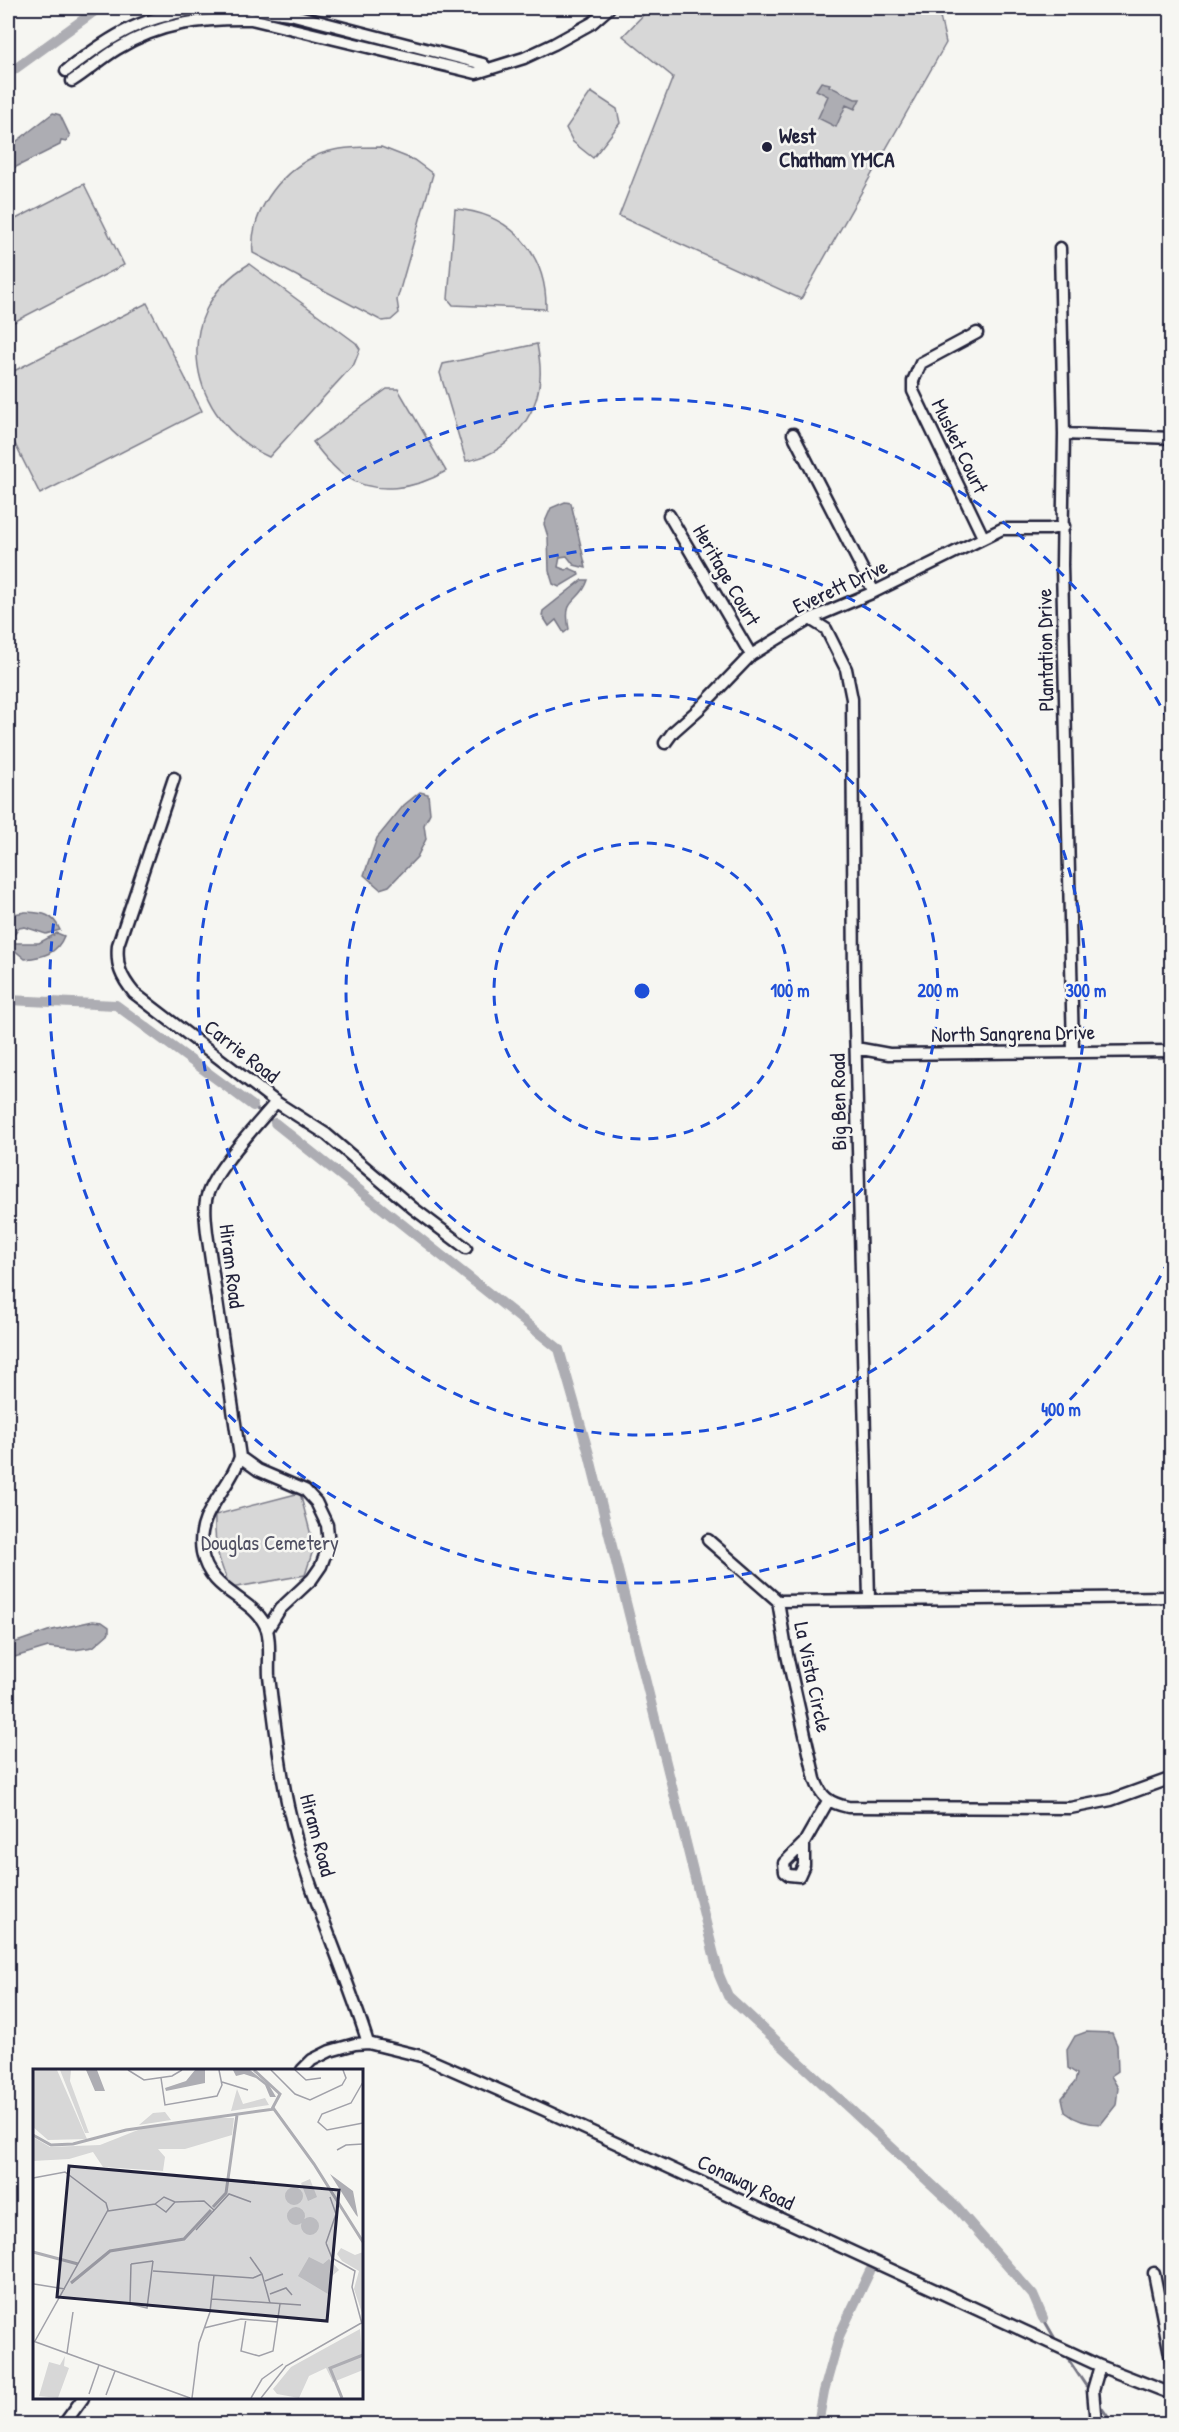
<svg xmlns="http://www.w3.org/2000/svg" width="1179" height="2432" viewBox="0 0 1179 2432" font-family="'Patrick Hand',sans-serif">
  <rect width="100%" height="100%" fill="#f6f6f2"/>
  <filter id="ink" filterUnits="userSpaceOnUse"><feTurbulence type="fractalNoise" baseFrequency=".0167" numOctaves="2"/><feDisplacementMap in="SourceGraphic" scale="12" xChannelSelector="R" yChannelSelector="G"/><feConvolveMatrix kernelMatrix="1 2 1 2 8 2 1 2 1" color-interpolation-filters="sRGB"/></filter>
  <g filter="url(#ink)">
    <path fill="#d7d7d7" stroke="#7c7c89" stroke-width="1.5" d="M 650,8 L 931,8 L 939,12 L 946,43 L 801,299 L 619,216 L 673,77 L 623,36 Z
      M 591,92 L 617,109 L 620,123 L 593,158 L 573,142 L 566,128 Z
      M 381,147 L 414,160 L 433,174 L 397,300 L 399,313 L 391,320 L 382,321 L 253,253 C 249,214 279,174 313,157 C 333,147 358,147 381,147 Z
      M 84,184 L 124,265 L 8,325 L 8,223 Z
      M 455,209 C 511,213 547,254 546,309 L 453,305 L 448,299 Z
      M 249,264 L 356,343 L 360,349 L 354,364 L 269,457 C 188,421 167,313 249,264 Z
      M 147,303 L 202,411 L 40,494 L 8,430 L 8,374 Z
      M 537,344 C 539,355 541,366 540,377 C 538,417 507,455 466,461 L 440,373 L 443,364 Z
      M 387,389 L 398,389 L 446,471 C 416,489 375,496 345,476 C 332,467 322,454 313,442 Z
      M 300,1493 L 314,1547 L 305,1575 L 231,1588 C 218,1561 214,1545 215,1515 Z"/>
    <path fill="#adadb3" stroke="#757583" stroke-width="1.5" d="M 821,82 L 830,84 L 829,86 L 855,99 L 860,99 L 855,109 L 846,105 L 836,127 L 818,118 L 828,96 L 816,90 Z
      M 53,113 L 60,115 L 70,136 L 66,142 L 61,141 L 60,145 L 8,171 L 8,148 Z
      M 565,502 L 571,503 L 586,568 L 574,565 L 567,556 L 560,557 L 558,567 L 566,570 L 569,568 L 578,572 L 579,575 L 559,587 L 553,584 L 549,571 L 548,537 L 544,524 L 551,508 Z
      M 582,580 L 588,580 C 580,605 562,595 569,629 L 564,633 L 556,620 L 549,626 L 542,615 L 543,611 Z
      M 420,792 L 428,794 L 430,813 L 424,825 L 426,839 L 417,857 L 389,886 L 380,889 L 364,875 L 377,838 L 404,805 Z
      M 25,912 C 42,913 53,913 60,930 L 46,934 L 25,927 L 19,928 L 14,935 L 15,943 L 39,943 L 57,933 L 64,936 C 57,954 43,957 25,959 L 13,949 L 12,955 L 8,953 L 8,919 L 14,914 Z
      M 93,1621 L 102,1622 L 109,1627 L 109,1633 L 93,1647 L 74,1650 L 48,1647 L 8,1659 L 8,1645 L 48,1631 Z
      M 1086,2032 L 1112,2033 L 1117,2045 L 1118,2071 L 1111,2076 L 1118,2088 L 1116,2105 L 1101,2124 C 1087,2124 1076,2121 1065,2112 L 1062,2098 L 1075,2082 L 1077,2074 L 1068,2068 L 1067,2050 L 1075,2036 Z"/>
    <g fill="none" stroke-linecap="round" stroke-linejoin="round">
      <path stroke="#757583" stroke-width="3" d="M 253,1106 L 258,1110
        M 271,1120 L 275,1123
        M 1043,2318 L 1054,2337
        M 1068,2359 L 1086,2386
        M 1101,2407 L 1113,2424"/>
      <path stroke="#adadb3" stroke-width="10" d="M 8,74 L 99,8
        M 8,1000 L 116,1005 L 253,1106
        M 275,1123 L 559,1349 L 589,1454 L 719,1975 L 728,1996 L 956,2207 L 1033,2295 L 1043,2318
        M 818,2424 L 824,2391 L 840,2334 L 870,2271"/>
      <g stroke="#22223b" stroke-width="15">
        <path id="minor" d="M 243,8 L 290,14 L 483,64 L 487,69
          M 66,71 C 114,33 146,15 207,8
          M 72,81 C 88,71 102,58 117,49 C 159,23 203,18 251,19 L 476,73 L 524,58 L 554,44 L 592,23 L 609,8
          M 1060,248 L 1064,434 L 1062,565 L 1073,1051
          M 977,333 L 921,363 L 913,381 L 913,391 L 983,537
          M 793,434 L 874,592
          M 1064,434 L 1172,438
          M 669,515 L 751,655
          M 810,619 L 826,629 L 846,669 L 852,699 L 854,984 L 869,1599
          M 665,743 L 673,732 L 699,709 L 751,655 L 810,619 L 874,592 L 1002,529 L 1049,529 L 1064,526
          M 174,778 L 118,945 C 116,966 121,977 134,993 L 276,1102 L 326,1134 L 413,1208 L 466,1248
          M 856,1048 L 889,1054 L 1172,1051
          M 276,1102 C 258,1124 210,1174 206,1200 C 204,1210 206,1222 207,1233 L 240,1457 C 230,1490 195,1513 202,1552 C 209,1594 257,1598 267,1630 C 271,1644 268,1662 269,1676 C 274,1719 279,1764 288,1806 C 306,1888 343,1963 368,2043
          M 240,1457 L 258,1470 L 305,1490 L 316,1502 L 327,1525 L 329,1544 L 321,1566 L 312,1579 L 280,1609 L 267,1630
          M 708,1540 L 778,1601
          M 778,1601 L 787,1655 L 815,1779 C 821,1797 829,1803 848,1807 L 1070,1808 L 1111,1800 L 1172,1778
          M 778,1601 L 1172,1597
          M 804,1843 L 804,1865 L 799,1876 L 789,1875 L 785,1872 L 784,1863 L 804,1843 L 828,1801
          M 302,2070 L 312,2060 L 330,2051 L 355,2044 L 368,2043 L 421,2056 L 542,2109 L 1100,2366 L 1172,2394
          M 1154,2273 L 1172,2364
          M 64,2424 L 83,2398
          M 1096,2424 L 1093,2390 L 1100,2366"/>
      </g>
      <use href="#minor" stroke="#f6f6f2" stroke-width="10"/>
    </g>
  </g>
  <g fill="none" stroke="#1d4ed8" stroke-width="3" stroke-dasharray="10 8">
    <circle cx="642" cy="991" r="148"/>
    <circle cx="642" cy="991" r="296"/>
    <circle cx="642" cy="991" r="444"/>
    <path d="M1169 1260A592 592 0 1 1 1169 722"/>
  </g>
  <circle fill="#22223b" stroke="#f6f6f2" stroke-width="2" cx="767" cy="147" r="6"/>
  <g text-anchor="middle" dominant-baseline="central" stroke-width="5" stroke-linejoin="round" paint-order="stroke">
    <g font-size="21" font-weight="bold" fill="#22223b" stroke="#f6f6f2" text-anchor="start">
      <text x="779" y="135">West<tspan x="779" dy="24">Chatham YMCA</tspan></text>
    </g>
    <g font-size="21" fill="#22223b" stroke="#f6f6f2">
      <text transform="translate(960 446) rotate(64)">Musket Court</text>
      <text transform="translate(727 575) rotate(60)">Heritage Court</text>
      <text transform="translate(840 586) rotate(-25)">Everett Drive</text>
      <text transform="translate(1045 650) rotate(-91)">Plantation Drive</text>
      <text transform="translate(1013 1033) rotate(-1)">North Sangrena Drive</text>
      <text transform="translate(242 1051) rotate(38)">Carrie Road</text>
      <text transform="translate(838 1102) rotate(-91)">Big Ben Road</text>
      <text transform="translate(232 1266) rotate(83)">Hiram Road</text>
      <text transform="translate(813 1677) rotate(78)">La Vista Circle</text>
      <text transform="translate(318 1835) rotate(75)">Hiram Road</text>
      <text transform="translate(746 2182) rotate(25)">Conaway Road</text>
    </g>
    <g font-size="21" fill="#4f4f62" stroke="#f6f6f2">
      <text x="270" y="1542">Douglas Cemetery</text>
    </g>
  </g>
  <g transform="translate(33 2069)">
    <rect width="330" height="330" fill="#f6f6f2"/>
    <path d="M 0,1 L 24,1 L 54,70 L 15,71 L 0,58 ZM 27,1 L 38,1 L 37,12 L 56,64 L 52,64 ZM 204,20 L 210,35 L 232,29 L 236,36 L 198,42 ZM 132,43 L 138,51 L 106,56 L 120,44 ZM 174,49 L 201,49 L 199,66 L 152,80 L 125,80 L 132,88 L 130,102 L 70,98 L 60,83 L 36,90 L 0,92 L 0,68 L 17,78 L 67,76 L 110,59 ZM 277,110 L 284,128 L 275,132 L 268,114 ZM252 127a9 9 0 1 1 18 0a9 9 0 1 1-18 0ZM254 147a9 9 0 1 1 18 0a9 9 0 1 1-18 0ZM268 157a9 9 0 1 1 18 0a9 9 0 1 1-18 0ZM 308,179 L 322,186 L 330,183 L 330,247 L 321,220 L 326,202 L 309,192 L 304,185 ZM 276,188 L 290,195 L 296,190 L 306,201 L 299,207 L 295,225 L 265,207 ZM 327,260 L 330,301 L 300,313 L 293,299 L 276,307 L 266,329 L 244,325 L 240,320 L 258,298 ZM 32,287 L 31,297 L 36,299 L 25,329 L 6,327 L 16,293 L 27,296 Z" fill="#d7d7d7"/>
    <path d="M 53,1 L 64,1 L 72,22 L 62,22 ZM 162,1 L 172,1 L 172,14 L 133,22 L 132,19 L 153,12 ZM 200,1 L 217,1 L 236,16 L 243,28 L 237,28 L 232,16 L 223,9 L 211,5 L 203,7 ZM 297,105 L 320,122 L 325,148 L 323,146 Z" fill="#adadb3"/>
    <path fill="none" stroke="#adadb3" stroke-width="3" d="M 221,1 L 247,25 L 239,40M 0,66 L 18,76 L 40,75 L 93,61 L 241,40 L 281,95 L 330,173M 180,138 L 193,124 L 204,46M 0,183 L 45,195M 38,214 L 77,182 L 151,170 L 178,141M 309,329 L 297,299 L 330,286"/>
    <path fill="none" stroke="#a1a1a9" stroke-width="1.5" d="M 95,1 L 111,11 L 139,7 L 149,1M 238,1 L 262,25 L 277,31 L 309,16 L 313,9 L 310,1M 262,1 L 273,11 L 288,9M 128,9 L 132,36 L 184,27 L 189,16 L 186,1M 189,13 L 215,21M 330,13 L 318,34 L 289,45 L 285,53 L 294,61 L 330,54M 304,81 L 313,76 L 330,75M 0,109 L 32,103 L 73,134 L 75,141 L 2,272M 122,135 L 133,143 L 142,133M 75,142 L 122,135 L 131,128 L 142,133 L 171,132 L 181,141M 163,161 L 196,125 L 218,133M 293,174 L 299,189 L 322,202 L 319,218 L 329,255M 293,174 L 303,145 L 297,128M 217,188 L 229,205 L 237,234M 98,195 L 97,235 L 114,239 L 120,192M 98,195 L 120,192M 120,202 L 220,209 L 229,205M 232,212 L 250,205M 1,215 L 32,220M 237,225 L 253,219 L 259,226M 179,230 L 268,236M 213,250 L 208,282 L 226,287 L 240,282 L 247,235M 171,259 L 208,250 L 245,253M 0,272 L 157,329M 34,284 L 40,243M 56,325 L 66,296M 73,326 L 82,302M 159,329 L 166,274 L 177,243 L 181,206M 218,329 L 229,310 L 250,295M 228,329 L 253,297 L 330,253"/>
    <path fill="#22223b" fill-opacity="0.15" stroke="#22223b" stroke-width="3" d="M 36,97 L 306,121 L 294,252 L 24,228 Z"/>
    <rect width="330" height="330" fill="none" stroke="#22223b" stroke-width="3"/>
  </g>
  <circle cx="642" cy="991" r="9" fill="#1d4ed8" stroke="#f6f6f2" stroke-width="3"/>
  <g font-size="18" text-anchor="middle" font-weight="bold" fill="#1d4ed8" stroke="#f6f6f2" stroke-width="5" stroke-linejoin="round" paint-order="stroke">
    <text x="790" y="997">100 m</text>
    <text x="938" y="997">200 m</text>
    <text x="1086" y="997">300 m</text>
    <text x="1061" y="1416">400 m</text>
  </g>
  <rect width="1179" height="2432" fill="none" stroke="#f6f6f2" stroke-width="30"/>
  <rect x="15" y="15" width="1149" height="2402" fill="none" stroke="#22223b" stroke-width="2" filter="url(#ink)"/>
</svg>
